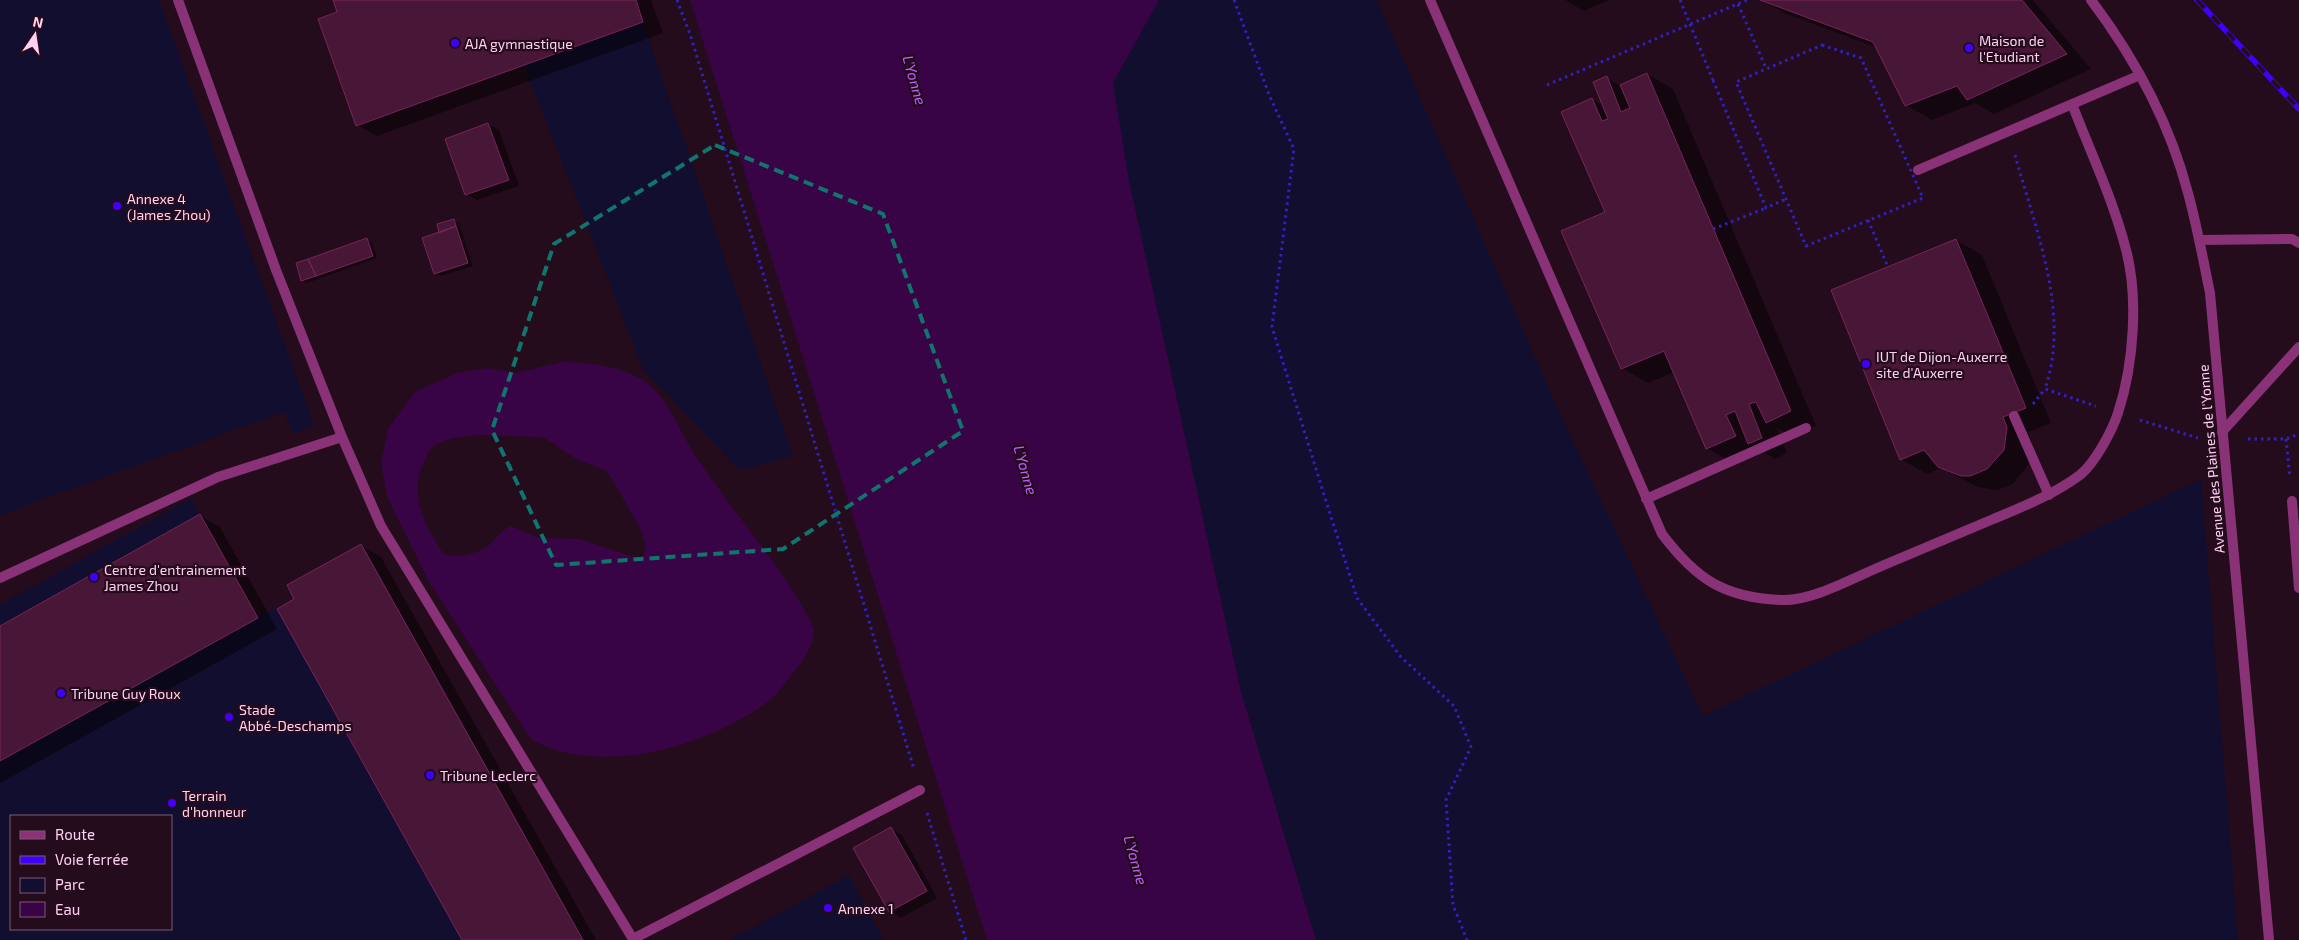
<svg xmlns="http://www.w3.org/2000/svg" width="2299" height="940" viewBox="0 0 2299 940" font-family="'Exo 2',sans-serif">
  <rect width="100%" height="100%" fill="#250c1d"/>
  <path fill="#120e30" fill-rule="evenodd" d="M 0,0 L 159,0 L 314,425 L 293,434 L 284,412 L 0,515 Z
    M 1159,0 L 1377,0 L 1554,401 L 1703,716 L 2201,479 L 2238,940 L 1316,940 L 1241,692 L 1129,181 L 1113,83 Z
    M 643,22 L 793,456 L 739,470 L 643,369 L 524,65 Z
    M 191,498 L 258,617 L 294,599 L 287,585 L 361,544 L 583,940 L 0,940 L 0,605 ZM 11,816 L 171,816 L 171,929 L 11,929 Z
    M 849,875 L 883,940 L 730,940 Z"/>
  <path fill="#380446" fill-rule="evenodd" d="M 690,0 L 1159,0 L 1113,83 L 1129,181 L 1241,692 L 1316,940 L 987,940 Z
    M 562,362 C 588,362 624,367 646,382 C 667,397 682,435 696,457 C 723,496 753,534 781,573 C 788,583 814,622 814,632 C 813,649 800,665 789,678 C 784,684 779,692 772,698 C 715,745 599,779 531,739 L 429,582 L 387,496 L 381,463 L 388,429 L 415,392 L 457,373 L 487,368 L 516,373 ZM 478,435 L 543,437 L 578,460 L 605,470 L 611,477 L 640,528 L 646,546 L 643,557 L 633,557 L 580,539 L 540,538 L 511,526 C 500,530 496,540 488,546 C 477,554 454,560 443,553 C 424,526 408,491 425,460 C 427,455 429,450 433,447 C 447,437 462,437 478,435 Z"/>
  <path fill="#0007" d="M 335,0 L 651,0 L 663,33 L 377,136 L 357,125 L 339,12 Z
    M 1565,0 L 1609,0 L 1584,11 Z
    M 1761,0 L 2033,0 L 2091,69 L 1994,114 L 1975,103 L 1932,120 L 1906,105 L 1878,48 L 1784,13 Z
    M 1647,74 L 1673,89 L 1816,426 L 1793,437 L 1777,428 L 1787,453 L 1775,459 L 1762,451 L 1733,463 L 1707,448 L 1675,372 L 1648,383 L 1622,368 L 1607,213 L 1592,99 L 1604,106 L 1607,78 L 1621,86 Z
    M 488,124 L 499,130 L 519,186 L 477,200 L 466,194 Z
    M 454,221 L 459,224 L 473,266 L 440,276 L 435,273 L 441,234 Z
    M 367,240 L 372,243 L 377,258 L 307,283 L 302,280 Z
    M 1956,240 L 1982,255 L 2051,423 L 2028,432 L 2032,442 L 2029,464 L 2013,484 L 1997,490 L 1977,487 L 1942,468 L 1927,474 L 1901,459 Z
    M 200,516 L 220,527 L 277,629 L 0,783 L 0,627 Z
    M 361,546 L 381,557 L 596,940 L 464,940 L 296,600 Z
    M 891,829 L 902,835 L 937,898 L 901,918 L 890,911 Z"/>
  <path fill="#481636" stroke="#77255a" d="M 333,0 L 636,0 L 643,22 L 356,126 L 318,19 L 337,12 Z
    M 1760,0 L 2022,0 L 2067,54 L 1967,100 L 1957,86 L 1905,106 L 1873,42 Z
    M 1647,73 L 1791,411 L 1766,423 L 1756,402 L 1749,404 L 1762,438 L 1748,444 L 1735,411 L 1726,415 L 1736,436 L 1706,449 L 1664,351 L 1621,369 L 1561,231 L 1605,212 L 1561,112 L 1592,98 L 1602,121 L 1608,119 L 1593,82 L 1607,76 L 1621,112 L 1630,108 L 1620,85 Z
    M 488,123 L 509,180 L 465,195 L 445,139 Z
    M 454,219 L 456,226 L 439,233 L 437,224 Z
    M 456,226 L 468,263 L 434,274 L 422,238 Z
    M 367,238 L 373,256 L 316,276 L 308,259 Z
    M 1956,239 L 2026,408 L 2003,417 L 2007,427 L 2004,450 L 1987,469 L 1970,476 L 1961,476 L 1938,467 L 1924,450 L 1900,460 L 1831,290 Z
    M 308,259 L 316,276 L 301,281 L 296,263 Z
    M 200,514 L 258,618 L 0,761 L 0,626 Z
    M 361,544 L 583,940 L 462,940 L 277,609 L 294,599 L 287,585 Z
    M 891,827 L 927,891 L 889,912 L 853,848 Z"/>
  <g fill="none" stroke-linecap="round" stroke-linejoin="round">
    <path stroke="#3021c2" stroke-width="3" stroke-dasharray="2.5 4" stroke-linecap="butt" d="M 677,0 L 690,34 L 914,769
      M 1234,0 L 1270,97 L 1294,149 L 1272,327 L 1325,498 L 1357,598 L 1400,656 L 1454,706 L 1471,747 L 1446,800 L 1453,905 L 1467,940
      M 1738,4 L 1766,68
      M 1822,45 L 1861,58 L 1923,198 L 1806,246 L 1736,82 Z
      M 1713,80 L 1766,208 L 1786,199
      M 1547,85 L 1747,0
      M 2015,155 C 2035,228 2071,314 2045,389 L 2096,406
      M 1868,220 L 1888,267
      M 1713,229 L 1766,208
      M 2033,404 L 2045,389
      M 2140,420 L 2198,438
      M 2248,439 L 2286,439 L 2299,434
      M 2286,439 L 2290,478
      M 927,813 L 966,940"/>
    <path stroke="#893278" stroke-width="10" d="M 1430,0 L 1662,534 C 1696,579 1724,598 1782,600 C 1813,601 1855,577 1884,565 C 1920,550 1955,535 1991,520 C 2022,507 2053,495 2080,475 C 2095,463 2112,431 2118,413 C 2134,364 2139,295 2125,246 C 2112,197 2090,151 2072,104
      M 1918,170 L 2140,75
      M 2200,240 L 2292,239 L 2299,243
      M 2014,416 L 2049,495
      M 2222,432 L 2299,347
      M 342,437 L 381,526 L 633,939 L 920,790
      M 1646,499 L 1806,428
      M 2292,501 L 2299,588
      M 0,578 L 218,477 L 342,437 L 276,270 L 178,0"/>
    <path stroke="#893278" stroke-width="10" d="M 2091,0 C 2134,57 2170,124 2188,193 C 2197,226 2203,259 2210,293 L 2269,940"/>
    <g stroke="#4000fb" stroke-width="5.5">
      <path id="rail" d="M 2197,0 L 2299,109"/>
    </g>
    <use href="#rail" stroke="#250c1d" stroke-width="4" stroke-dasharray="11" stroke-linecap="butt"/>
    <path stroke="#3021c2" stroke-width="3" stroke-dasharray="2.5 4" stroke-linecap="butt" d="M 1680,0 L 1713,80"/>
  </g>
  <path fill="none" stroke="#0f766e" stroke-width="4" stroke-dasharray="10 6" stroke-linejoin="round" d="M 715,145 L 883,214 L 963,431 L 783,549 L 556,565 L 492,430 L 554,244 Z"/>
  <g fill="#4000fb" stroke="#250c1d" stroke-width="2">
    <circle cx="455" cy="43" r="5"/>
    <circle cx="1969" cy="48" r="5"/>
    <circle cx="117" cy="206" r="5"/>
    <circle cx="1866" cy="364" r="5"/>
    <circle cx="94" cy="577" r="5"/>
    <circle cx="61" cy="693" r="5"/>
    <circle cx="229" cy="717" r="5"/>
    <circle cx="430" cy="775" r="5"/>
    <circle cx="172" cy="803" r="5"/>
    <circle cx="828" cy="908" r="5"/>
  </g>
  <g text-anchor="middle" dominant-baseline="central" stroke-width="4.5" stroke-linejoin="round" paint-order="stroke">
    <g font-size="14" fill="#ffd0f2" stroke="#250c1d" text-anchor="start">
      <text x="1979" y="40">Maison de<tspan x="1979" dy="16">l'Etudiant</tspan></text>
      <text x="465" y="43">AJA gymnastique</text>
      <text x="127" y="198">Annexe 4<tspan x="127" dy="16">(James Zhou)</tspan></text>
      <text x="1876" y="356">IUT de Dijon-Auxerre<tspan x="1876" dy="16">site d'Auxerre</tspan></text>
      <text x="104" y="569">Centre d'entrainement<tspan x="104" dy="16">James Zhou</tspan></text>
      <text x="71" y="693">Tribune Guy Roux</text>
      <text x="239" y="709">Stade<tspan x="239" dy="16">Abbé-Deschamps</tspan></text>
      <text x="440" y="775">Tribune Leclerc</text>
      <text x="182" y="795">Terrain<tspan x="182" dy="16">d'honneur</tspan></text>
      <text x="838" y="908">Annexe 1</text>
    </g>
    <g font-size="14" fill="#ffd0f2" stroke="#250c1d">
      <text transform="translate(2211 459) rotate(-95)">Avenue des Plaines de l'Yonne</text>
    </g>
    <g font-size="15" font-style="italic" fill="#c15eff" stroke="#250c1d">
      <text transform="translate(915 80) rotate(74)">L'Yonne</text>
      <text transform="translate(1026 470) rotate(74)">L'Yonne</text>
      <text transform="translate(1136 860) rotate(74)">L'Yonne</text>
    </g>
  </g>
  <rect x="10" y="815" width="162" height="115" fill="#250c1d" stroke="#7c5a72"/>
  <rect x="20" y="831" width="25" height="8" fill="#893278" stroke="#7c5a72"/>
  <text x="55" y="840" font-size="15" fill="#ffd0f2">Route</text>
  <rect x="20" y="856" width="25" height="8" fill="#4000fb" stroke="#7c5a72"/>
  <text x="55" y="865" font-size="15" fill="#ffd0f2">Voie ferrée</text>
  <rect x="20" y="878" width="25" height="15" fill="#120e30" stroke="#7c5a72"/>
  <text x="55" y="890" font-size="15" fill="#ffd0f2">Parc</text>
  <rect x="20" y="902" width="25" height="15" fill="#380446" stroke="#7c5a72"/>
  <text x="55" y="915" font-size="15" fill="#ffd0f2">Eau</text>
  <g transform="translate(35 35) rotate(13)" stroke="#250c1d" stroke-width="4" paint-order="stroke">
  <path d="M0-4L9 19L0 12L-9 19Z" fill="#ffd0f2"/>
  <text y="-8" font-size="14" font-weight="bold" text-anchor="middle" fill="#ffd0f2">N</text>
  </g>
</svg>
